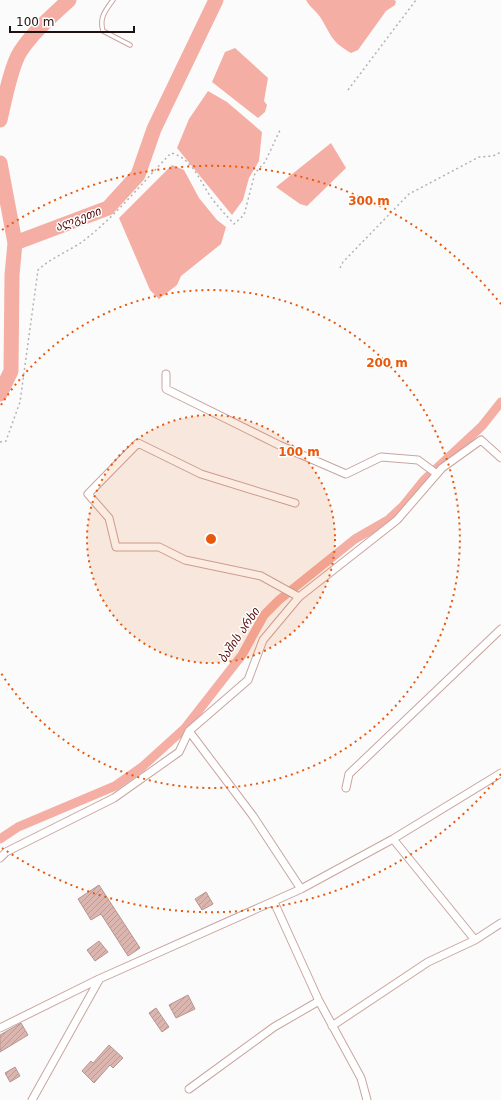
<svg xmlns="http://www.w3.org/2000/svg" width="501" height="1100" viewBox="0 0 501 1100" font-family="'DejaVu Sans','Noto Sans Georgian',sans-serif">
  <defs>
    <pattern id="building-hatch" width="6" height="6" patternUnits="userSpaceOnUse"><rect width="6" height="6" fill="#dbb6b0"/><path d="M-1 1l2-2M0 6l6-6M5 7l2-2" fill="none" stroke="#bc9b96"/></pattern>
  </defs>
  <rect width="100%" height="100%" fill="#fbfbfb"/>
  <path fill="#f4aea3" d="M 306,0 L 394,0 L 396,1 L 395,5 L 386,11 L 358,50 L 351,53 C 332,42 332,37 322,20 C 318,12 310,8 306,0 Z
    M 235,48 L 268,78 L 264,101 L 267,105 L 265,112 L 258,118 L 212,82 L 225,52 Z
    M 208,91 L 227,102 L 262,132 L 259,161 L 249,178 L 243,200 L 232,215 L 177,148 L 189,119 Z
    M 331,143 L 346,168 L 307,206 L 300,204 L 276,187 Z
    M 172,165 L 184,170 L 199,198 L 217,220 L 226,227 L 221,244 L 181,276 L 177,285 L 159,299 L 150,290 L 119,218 Z"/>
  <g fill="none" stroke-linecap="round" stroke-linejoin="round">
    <path stroke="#f4aea3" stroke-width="9" d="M 0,839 L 18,827 L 115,786 L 142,767 L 185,728 L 242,655 L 264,615 L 279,600 L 355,539 L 388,520 L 403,506 L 424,480 L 482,426 L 501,402"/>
    <path stroke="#f4aea3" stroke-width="15" d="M 0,120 C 4,103 11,66 20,52 C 33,32 52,16 69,0
      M 0,163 L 15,243
      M 0,394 L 11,371 L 12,275 L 15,243 L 108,208 L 138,175 L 154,129 L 216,0"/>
  </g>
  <path fill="url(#building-hatch)" stroke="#b8958f" d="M 99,885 L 140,948 L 128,956 L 101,914 L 91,920 L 78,899 Z
    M 206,892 L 213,904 L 202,910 L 195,899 Z
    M 99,941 L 108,952 L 95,961 L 87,950 Z
    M 188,995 L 195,1009 L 176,1018 L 169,1005 Z
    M 156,1008 L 169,1027 L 162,1032 L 149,1013 Z
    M 21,1023 L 28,1035 L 0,1052 L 0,1035 Z
    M 109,1045 L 123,1058 L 113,1068 L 110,1065 L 94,1083 L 82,1071 L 91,1061 L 93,1063 Z
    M 15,1067 L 20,1076 L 10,1082 L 5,1073 Z"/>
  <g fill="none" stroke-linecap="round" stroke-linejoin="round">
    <g stroke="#c9a59f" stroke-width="5.5">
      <path id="lane" d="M 113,0 C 105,11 99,18 103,31 L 130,45"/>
    </g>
    <g stroke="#c9a59f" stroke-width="9">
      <path id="street" d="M 166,374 L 166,389 L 279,445 L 346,474 L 381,457 L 418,460 L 437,474
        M 295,503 L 201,474 L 138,443 L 88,494 L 109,518 L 116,547 L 159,547 L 185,560 L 261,576 L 299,597
        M 189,731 L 253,816 L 301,889
        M 346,788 L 349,774 L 501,629
        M 393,839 L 475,940 L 501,923
        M 0,858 L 6,852 L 114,798 L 179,752 L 189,731 L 248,680 L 263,640 L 299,597 L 397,520 L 442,468 L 481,440 L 501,458
        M 274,902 L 319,1001 L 361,1078 L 367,1100
        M 332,1026 L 428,962 L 475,940
        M 0,1028 L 99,979 L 301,889 L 393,839 L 501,773
        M 189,1089 L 274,1027 L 319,1001
        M 32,1100 L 99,980"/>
    </g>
    <path stroke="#b6b1b1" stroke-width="1.5" stroke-dasharray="2 3" stroke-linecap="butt" d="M 348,90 L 416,0
      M 340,268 L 343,262 L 409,194 L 479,157 L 493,156 L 501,152
      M 0,442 L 6,441 L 20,402 L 38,270 C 51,258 67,252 82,242 C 115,217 142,183 171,153 C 193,158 201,184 213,200 C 220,209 227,216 234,224 L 244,215 L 255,173 L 265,162 L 281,128"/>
    <use href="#lane" stroke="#fff" stroke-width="3.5"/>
    <use href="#street" stroke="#fff" stroke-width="7"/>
  </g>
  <circle cx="211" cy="539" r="124" fill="#e8590c" fill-opacity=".12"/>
  <g fill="none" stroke="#e8590c" stroke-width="2" stroke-dasharray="2 4">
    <circle cx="211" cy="539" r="124"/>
    <path d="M1 405A249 249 0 1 1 1 673"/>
    <path d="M501 774A373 373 0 0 1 2 848M2 230A373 373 0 0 1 501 304"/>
  </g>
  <g text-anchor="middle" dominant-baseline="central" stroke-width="3" stroke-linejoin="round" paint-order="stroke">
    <g font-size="12" font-style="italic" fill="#560806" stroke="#fff">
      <text transform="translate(78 219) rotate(-21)">ალგეთი</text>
      <text transform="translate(239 635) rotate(-56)">ბაშის არხი</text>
    </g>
  </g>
  <circle cx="211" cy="539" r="6" fill="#e8590c" stroke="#fff" stroke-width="2"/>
  <g font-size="12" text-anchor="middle" font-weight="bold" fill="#e8590c" stroke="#fff" stroke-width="3" stroke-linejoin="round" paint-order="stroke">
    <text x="369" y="205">300 m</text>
    <text x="387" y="367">200 m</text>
    <text x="299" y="456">100 m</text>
  </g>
  <path d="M10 26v6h124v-6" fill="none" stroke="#1e110f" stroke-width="2"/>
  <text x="16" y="26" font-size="12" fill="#1e110f" stroke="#ffffff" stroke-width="3" paint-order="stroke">100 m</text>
</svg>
